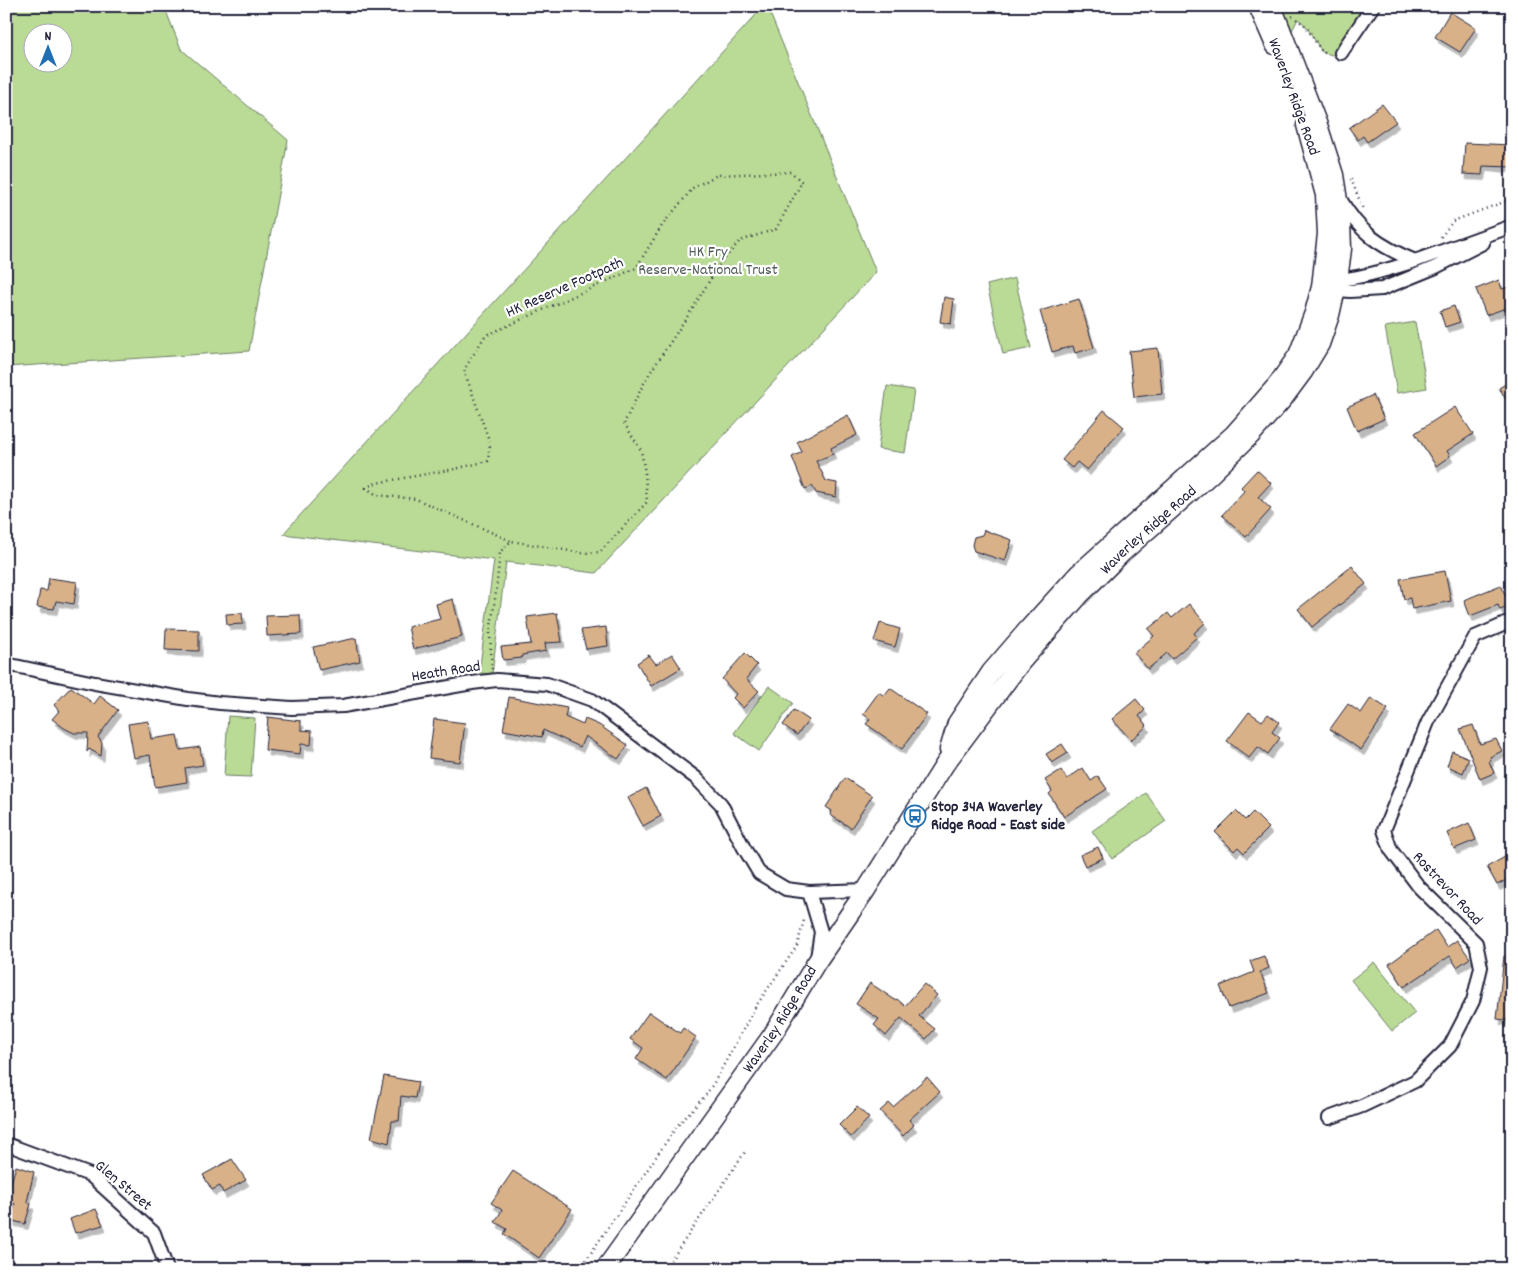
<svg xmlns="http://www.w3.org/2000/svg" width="1518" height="1275" viewBox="0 0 1518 1275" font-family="Dekko,sans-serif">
  <defs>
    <filter id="shadow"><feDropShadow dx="3" dy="5.5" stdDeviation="0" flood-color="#0004"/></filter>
  </defs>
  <rect width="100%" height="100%" fill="#fff"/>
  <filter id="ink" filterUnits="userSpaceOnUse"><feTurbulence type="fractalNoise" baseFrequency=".02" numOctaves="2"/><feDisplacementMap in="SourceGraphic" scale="10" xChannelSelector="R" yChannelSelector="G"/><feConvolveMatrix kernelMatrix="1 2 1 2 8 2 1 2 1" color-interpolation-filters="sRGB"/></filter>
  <g filter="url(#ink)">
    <path fill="#badb95" stroke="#6e7e68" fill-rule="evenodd" d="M 6,6 L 164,6 L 181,49 L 288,140 L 249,351 L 6,367 ZM 62,32 L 62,62 L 32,62 L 32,32 Z
      M 764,6 L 767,6 L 876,272 L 596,573 L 506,562 L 492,674 L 479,673 L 494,560 L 283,534 Z
      M 1272,6 L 1373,6 L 1341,53 L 1332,55 L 1322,52 L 1306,26 L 1298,19 L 1286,42 Z
      M 1015,278 L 1031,348 L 1003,354 L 987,285 Z
      M 1415,322 L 1427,388 L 1397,393 L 1385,327 Z
      M 887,386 L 914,390 L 905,453 L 878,449 Z
      M 769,686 L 793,703 L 759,751 L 734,733 Z
      M 228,716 L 255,718 L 251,777 L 224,776 Z
      M 1146,793 L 1166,821 L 1112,859 L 1092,831 Z
      M 1374,962 L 1415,1013 L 1392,1031 L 1351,980 Z"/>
    <path fill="#d8b189" stroke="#22223b" filter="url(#shadow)" d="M 1450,12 L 1476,28 L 1460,52 L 1435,37 Z
      M 1382,104 L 1396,122 L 1367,142 L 1363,136 L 1358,140 L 1349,128 Z
      M 1465,143 L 1512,145 L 1512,167 L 1483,166 L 1482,175 L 1463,174 Z
      M 1499,280 L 1502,289 L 1512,286 L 1512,306 L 1486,315 L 1476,289 Z
      M 944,297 L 954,299 L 951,324 L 940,322 Z
      M 1079,299 L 1094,348 L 1075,353 L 1073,346 L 1052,352 L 1040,311 Z
      M 1454,306 L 1460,322 L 1445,327 L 1440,311 Z
      M 1158,348 L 1162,394 L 1134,397 L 1129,351 Z
      M 1512,380 L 1512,408 L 1499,388 Z
      M 1373,395 L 1384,419 L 1357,431 L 1347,407 Z
      M 1455,407 L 1473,434 L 1447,451 L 1450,456 L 1436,466 L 1415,433 Z
      M 1104,410 L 1124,427 L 1087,470 L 1077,462 L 1072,468 L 1062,460 Z
      M 848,415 L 857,435 L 831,448 L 833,454 L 816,461 L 826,481 L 837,483 L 836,497 L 816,493 L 812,486 L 805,489 L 792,457 L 802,452 L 797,442 Z
      M 1257,470 L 1271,483 L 1258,497 L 1271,509 L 1246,537 L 1222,515 L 1244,491 L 1241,487 Z
      M 984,530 L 1012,540 L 1005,561 L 974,551 L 972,545 L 974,537 L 982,535 Z
      M 1352,566 L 1366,584 L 1312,627 L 1298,609 Z
      M 1445,571 L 1451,601 L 1412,609 L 1410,598 L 1404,599 L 1400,579 Z
      M 49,578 L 77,582 L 74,604 L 56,601 L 54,609 L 37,607 L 40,590 L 47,591 Z
      M 1501,585 L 1510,606 L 1500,610 L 1498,605 L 1470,616 L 1464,600 Z
      M 453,599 L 462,637 L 413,649 L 408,627 L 440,619 L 436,604 Z
      M 1189,604 L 1205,623 L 1194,633 L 1197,637 L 1172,659 L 1167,653 L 1148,669 L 1134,653 L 1154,636 L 1148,629 L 1168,613 L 1172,618 Z
      M 242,613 L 243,624 L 227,625 L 226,614 Z
      M 557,613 L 562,642 L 545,643 L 546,651 L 522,655 L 522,658 L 503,660 L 501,647 L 531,644 L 527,617 Z
      M 300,615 L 301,634 L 267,636 L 266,616 Z
      M 880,623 L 900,629 L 895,647 L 874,641 Z
      M 606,627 L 608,646 L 586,649 L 581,630 Z
      M 166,629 L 199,630 L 199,651 L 165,650 Z
      M 356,638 L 360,661 L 319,670 L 313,647 Z
      M 745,653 L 757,665 L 746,679 L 759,691 L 743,708 L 733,698 L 736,694 L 722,679 Z
      M 672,654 L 681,668 L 651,686 L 637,663 L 649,655 L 656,664 Z
      M 71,687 L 94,704 L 100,696 L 118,710 L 98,737 L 102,743 L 101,756 L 89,749 L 87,752 L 88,733 L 74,733 L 64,728 L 52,719 L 59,711 L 54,705 Z
      M 890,688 L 927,714 L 902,749 L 866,724 L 870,719 L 863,714 L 879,692 L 884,696 Z
      M 509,697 L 567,708 L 565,717 L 583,725 L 585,719 L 599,725 L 628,745 L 618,759 L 585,736 L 580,747 L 543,730 L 542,737 L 503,730 Z
      M 1371,698 L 1388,709 L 1361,750 L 1330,729 L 1348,704 L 1361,713 Z
      M 1136,699 L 1145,710 L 1139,716 L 1147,726 L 1131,740 L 1112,719 Z
      M 794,710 L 809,720 L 797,735 L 783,725 Z
      M 1249,712 L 1262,721 L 1268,714 L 1279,722 L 1272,732 L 1280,738 L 1268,754 L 1258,747 L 1249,758 L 1227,741 Z
      M 268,717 L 301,721 L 301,730 L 312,731 L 311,745 L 301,744 L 300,754 L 265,750 Z
      M 434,719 L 465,723 L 460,762 L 429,758 Z
      M 148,721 L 151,739 L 177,735 L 180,750 L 200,747 L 203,765 L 185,768 L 187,782 L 155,787 L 150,755 L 134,758 L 128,724 Z
      M 1473,725 L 1480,744 L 1496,739 L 1502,751 L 1490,757 L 1491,760 L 1489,761 L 1494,773 L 1480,779 L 1460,729 Z
      M 1062,744 L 1068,753 L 1052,763 L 1046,754 Z
      M 1452,751 L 1469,758 L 1463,773 L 1447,766 Z
      M 1083,768 L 1091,781 L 1098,776 L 1107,789 L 1064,817 L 1049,794 L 1052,791 L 1045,780 L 1061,770 L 1067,779 Z
      M 845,778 L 872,796 L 851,828 L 830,815 L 832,811 L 826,807 Z
      M 646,788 L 661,816 L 643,826 L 628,798 Z
      M 1236,811 L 1245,820 L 1253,812 L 1269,828 L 1244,853 L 1238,847 L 1234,851 L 1215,832 Z
      M 1469,823 L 1476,840 L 1454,849 L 1447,833 Z
      M 1098,847 L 1103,858 L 1085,866 L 1080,855 Z
      M 1512,853 L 1512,877 L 1497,885 L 1487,867 Z
      M 1436,930 L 1447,947 L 1457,940 L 1470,958 L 1457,967 L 1450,956 L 1404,987 L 1389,964 Z
      M 1264,956 L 1269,968 L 1260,972 L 1269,993 L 1229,1008 L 1220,986 L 1254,972 L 1250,961 Z
      M 1504,956 L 1512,956 L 1512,1021 L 1497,1019 Z
      M 870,983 L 895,1000 L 897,999 L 905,1006 L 924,984 L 937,995 L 919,1016 L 935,1029 L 926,1039 L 901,1018 L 886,1036 L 874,1025 L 879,1019 L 856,1004 Z
      M 649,1012 L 680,1033 L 683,1028 L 696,1037 L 667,1080 L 636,1059 L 643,1048 L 630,1039 Z
      M 384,1076 L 418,1082 L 415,1098 L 401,1096 L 399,1121 L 392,1121 L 389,1143 L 371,1138 Z
      M 927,1077 L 940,1092 L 909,1120 L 914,1125 L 903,1136 L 880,1111 L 889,1103 L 893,1107 Z
      M 857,1107 L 869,1118 L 851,1137 L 839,1125 Z
      M 232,1159 L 246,1180 L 223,1193 L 220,1186 L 212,1190 L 203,1175 Z
      M 16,1166 L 34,1172 L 27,1202 L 31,1204 L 25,1224 L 9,1220 L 15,1204 L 6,1200 Z
      M 513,1171 L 572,1209 L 539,1258 L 504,1234 L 507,1229 L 495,1222 L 502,1210 L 491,1203 Z
      M 96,1209 L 103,1225 L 75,1233 L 70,1219 Z"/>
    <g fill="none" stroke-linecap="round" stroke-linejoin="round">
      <g stroke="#22223b" stroke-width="16">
        <path id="street" d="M 1341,53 L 1373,6
          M 1340,199 C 1360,233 1379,246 1415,261 L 1512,226
          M 1332,279 C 1351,282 1396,267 1415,261
          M 1328,289 L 1350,291 L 1382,289 L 1436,267 L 1483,243
          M 6,664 L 95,683 L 188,699 L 220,703 L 292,708 L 343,706 L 472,683 L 497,680 L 547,684 L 592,700 L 696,778 L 721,804 L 744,848 L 759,873 L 786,889 L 809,892 L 866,890
          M 809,892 L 821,932 L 817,958
          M 1329,1118 L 1362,1106 L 1415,1081 L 1450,1046 L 1473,1001 L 1481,967 L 1476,943 L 1419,887 L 1391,850 L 1384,830 L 1428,722 L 1475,637 L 1512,621
          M 6,1144 L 90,1175 L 154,1233 L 167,1269"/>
      </g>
      <g stroke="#22223b" stroke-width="21">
        <g id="secondary">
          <path d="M 1258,6 L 1275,45"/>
          <path d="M 949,750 L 957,723 L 991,672 L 1029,628 L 1078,574 L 1234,434 L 1277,385 L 1298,355 L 1314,313 L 1321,287 L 1327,234 L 1325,195 L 1306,125"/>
          <path id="s1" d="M 605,1269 L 773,1034 L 816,963 L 866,890 L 945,764 L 1022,661 L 1079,596 L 1122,553 L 1210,475 L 1251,435 L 1283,399 L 1303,372 L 1320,344 L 1330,315 L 1338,280 L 1342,249 L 1341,221 L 1337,194 L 1334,175 L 1319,128 L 1272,6"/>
        </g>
      </g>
      <path stroke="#22223b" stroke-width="2.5" stroke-dasharray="1 4" stroke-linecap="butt" d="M 1292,16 L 1306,26 L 1322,52 L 1328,54
        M 1351,179 L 1363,209
        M 1441,237 L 1453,221 L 1512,199
        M 492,669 L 490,633 L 496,592 L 500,552 L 511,541 L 582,553 L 600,552 L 647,502 L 645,473 L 641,450 L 624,423 L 646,379 L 693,308 L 719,265 L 740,241 L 776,229 L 802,182 L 791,172 L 717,175 L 693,188 L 663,224 L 636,268 L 485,336 L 464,370 L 490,443 L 488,461 L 455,469 L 376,483 L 366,488 L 377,495 L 416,499 L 511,541
        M 580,1269 L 677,1126 L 705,1096 L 715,1081 L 756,1006 L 797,946 L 804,920
        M 665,1269 L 745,1152"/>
      <use href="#street" stroke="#fff" stroke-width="12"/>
      <use href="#secondary" stroke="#fff" stroke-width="18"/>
    </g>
  </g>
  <defs>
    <g id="bus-ring" transform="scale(1.125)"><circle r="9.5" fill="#fff" stroke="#1f6fb2" stroke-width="1.5"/><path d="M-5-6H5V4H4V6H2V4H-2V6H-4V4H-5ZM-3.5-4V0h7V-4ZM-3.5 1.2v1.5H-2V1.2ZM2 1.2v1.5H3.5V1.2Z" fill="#1f6fb2"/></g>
  </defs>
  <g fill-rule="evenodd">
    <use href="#bus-ring" x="915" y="816"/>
  </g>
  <g text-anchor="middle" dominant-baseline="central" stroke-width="4.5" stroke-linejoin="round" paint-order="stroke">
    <g font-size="16" fill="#22223b" stroke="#fff">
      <text transform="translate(1293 97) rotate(70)">Waverley Ridge Road</text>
      <text transform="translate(565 288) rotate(-24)">HK Reserve Footpath</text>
      <text stroke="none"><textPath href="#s1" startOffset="920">Waverley Ridge Road</textPath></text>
      <text transform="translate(446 672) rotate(-9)">Heath Road</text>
      <text transform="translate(1447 889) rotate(47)">Rostrevor Road</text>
      <text stroke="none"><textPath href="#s1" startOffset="305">Waverley Ridge Road</textPath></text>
      <text transform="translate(123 1186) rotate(40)">Glen Street</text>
    </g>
    <g font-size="16" fill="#505a56" stroke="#fff">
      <text x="708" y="252">HK Fry<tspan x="708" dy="18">Reserve-National Trust</tspan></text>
    </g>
    <g font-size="16" font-weight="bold" fill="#22223b" stroke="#fff" text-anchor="start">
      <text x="931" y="807">Stop 34A Waverley<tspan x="931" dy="18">Ridge Road - East side</tspan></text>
    </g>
  </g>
  <rect width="1518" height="1275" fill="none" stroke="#fff" stroke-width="25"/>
  <rect x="12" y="12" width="1493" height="1250" fill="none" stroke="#22223b" stroke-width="2" filter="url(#ink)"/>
  <g transform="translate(48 48)"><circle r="24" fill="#ffffff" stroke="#a7a7b1"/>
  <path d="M0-4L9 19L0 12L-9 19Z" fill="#1f6fb2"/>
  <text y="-8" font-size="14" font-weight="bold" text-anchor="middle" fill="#22223b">N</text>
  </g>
</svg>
